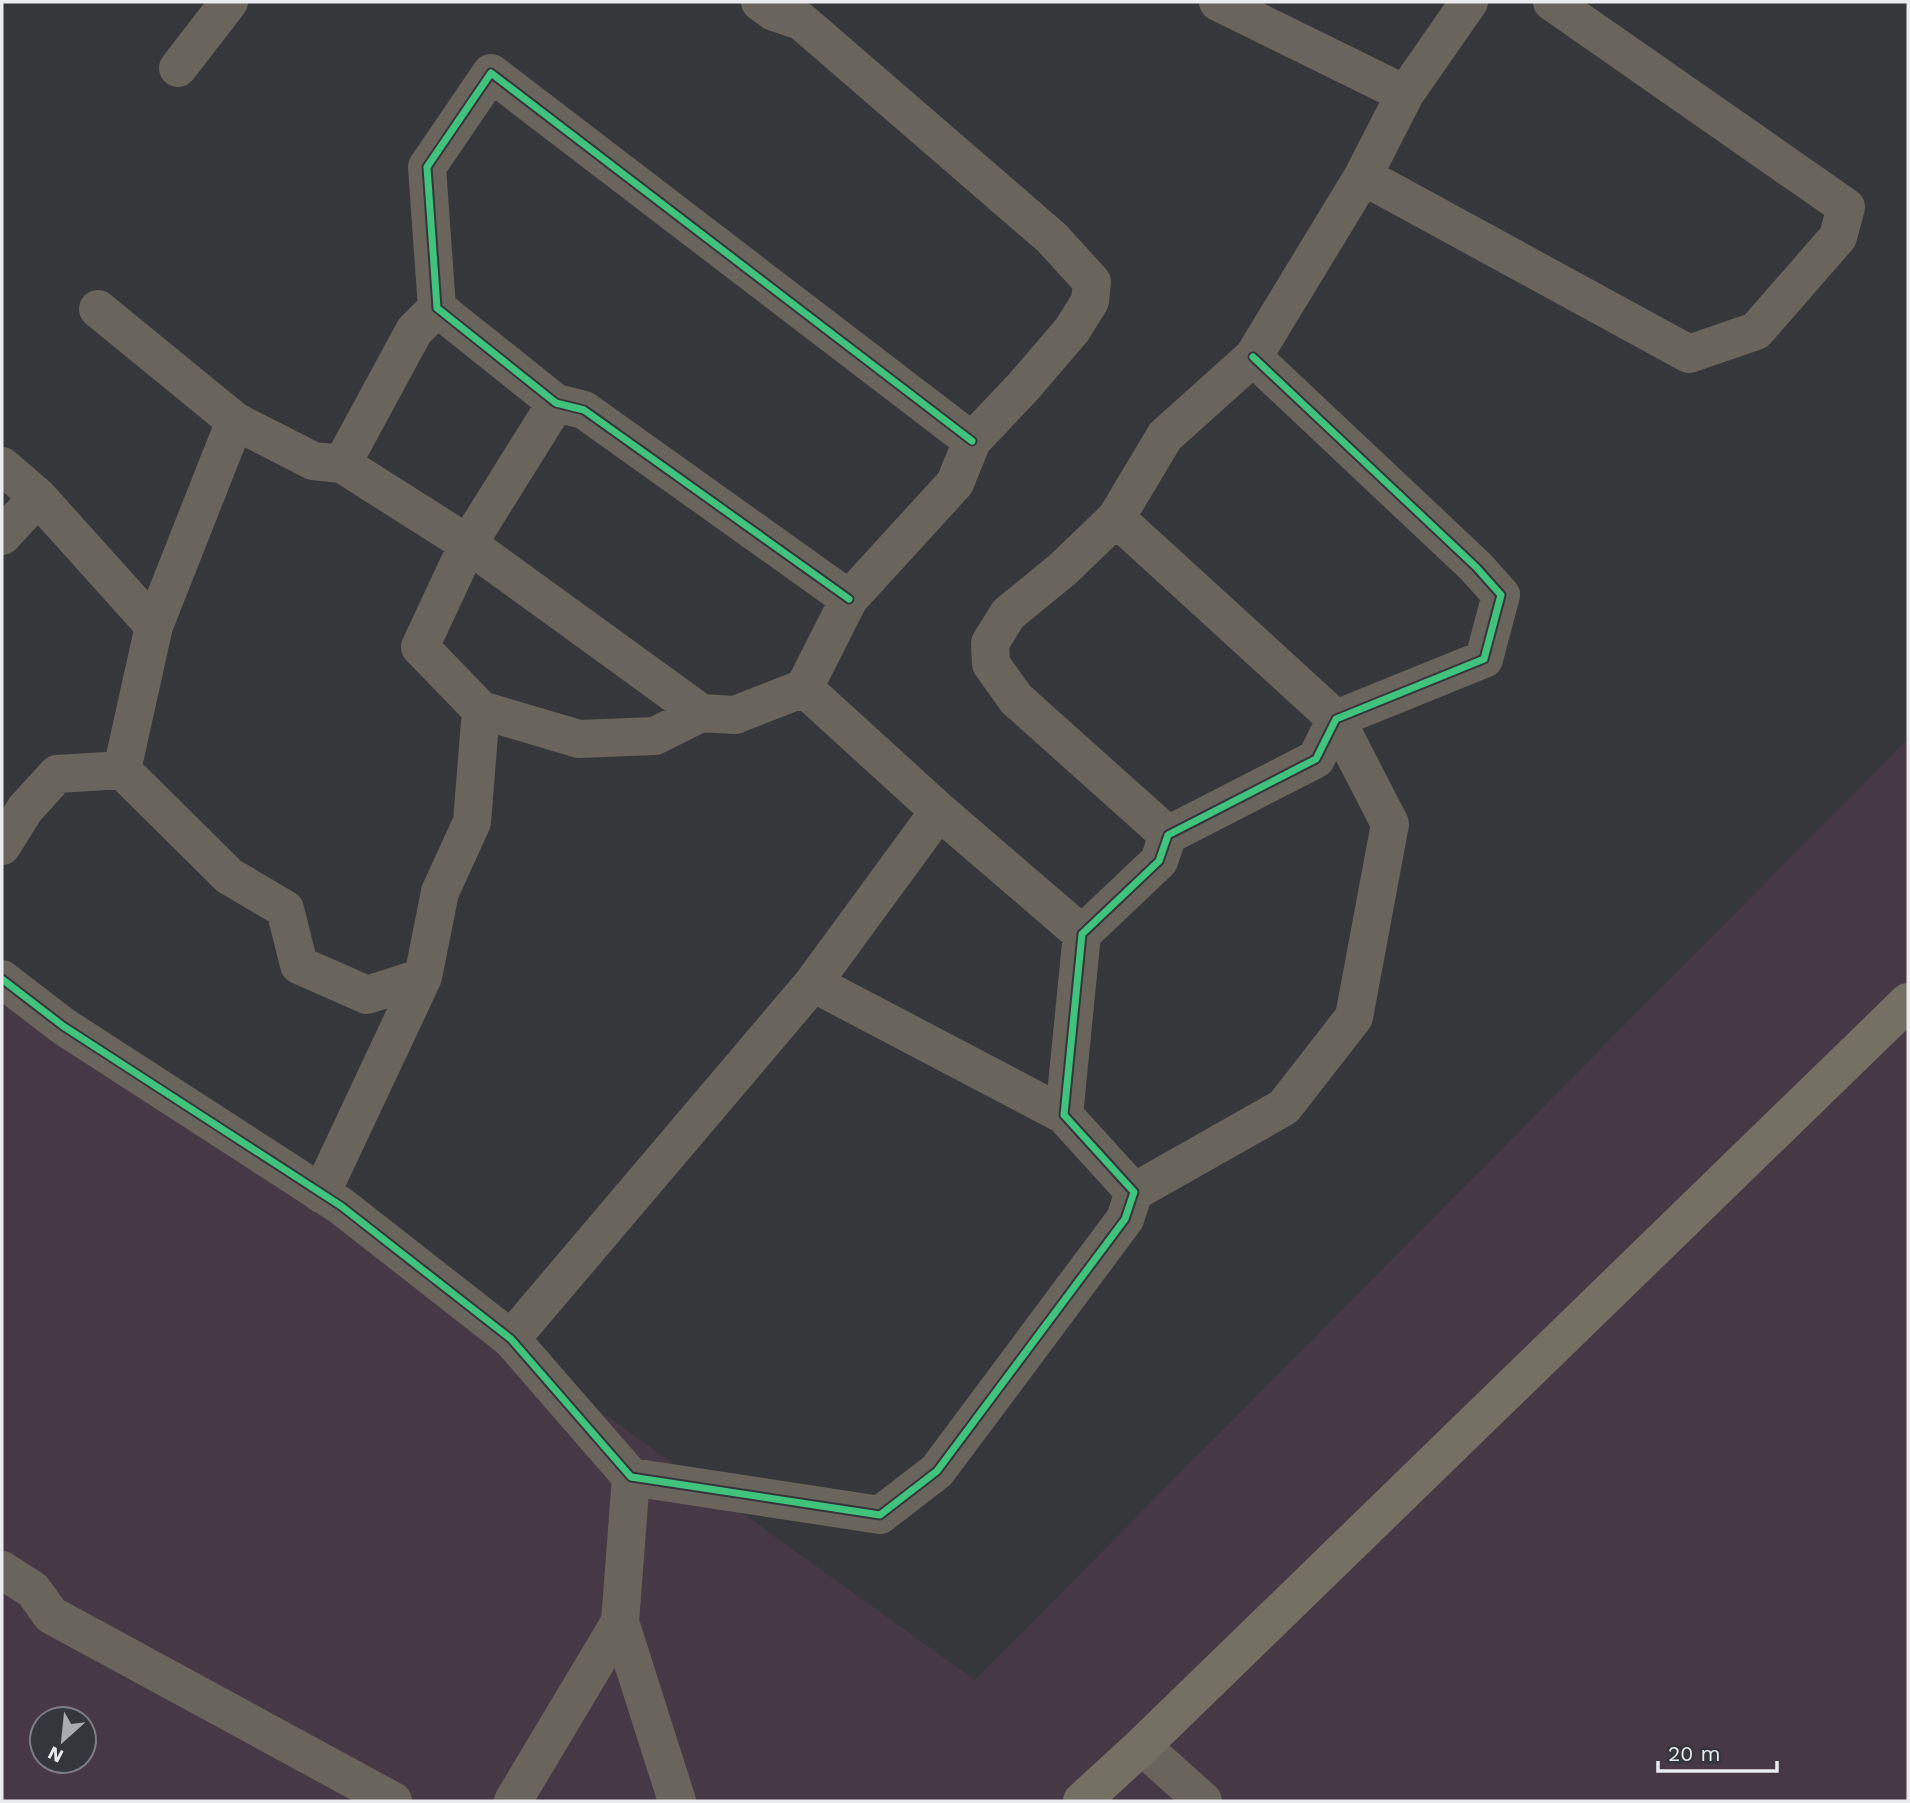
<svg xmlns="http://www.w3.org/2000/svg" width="1910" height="1803" viewBox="0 0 1910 1803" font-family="'Work Sans',sans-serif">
  <rect width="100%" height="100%" fill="#36373a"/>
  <path fill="#463844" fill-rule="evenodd" d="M 1908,739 L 1908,1801 L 2,1801 L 2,982 L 975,1680 ZM 42,1719 L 84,1719 L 84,1761 L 42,1761 Z"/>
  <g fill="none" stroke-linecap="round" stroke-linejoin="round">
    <path stroke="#6a655c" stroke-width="38" d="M 760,2 L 774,12 L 801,21 L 1052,238 L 1092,282 L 1090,301 L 1072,330 L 1024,386 L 972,441 L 955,483 L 849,599 L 804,688
      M 1218,2 L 1405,94
      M 178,68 L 229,2
      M 1363,176 L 1689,354 L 1756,331 L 1838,237 L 1846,207 L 1552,2
      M 98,309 L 235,421 L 313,461 L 342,464 L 468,544 L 701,713
      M 556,403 L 468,544 L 420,647 L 481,710 L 579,739 L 655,736 L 701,713 L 735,715 L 804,688 L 939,811 L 1082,934
      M 342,464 L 414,331 L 437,308
      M 2,466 L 38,497
      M 1116,518 L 1165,436 L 1253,357 L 1363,176 L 1405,94 L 1469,2
      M 2,536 L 38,497 L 154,626 L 122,770
      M 849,599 L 584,410 L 556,403 L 437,308 L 427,167 L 491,73 L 972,441
      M 154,626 L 235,421
      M 2,846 L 25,809 L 57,774 L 122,770 L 229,876 L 285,909 L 299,965 L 367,995 L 423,977
      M 2,979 L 63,1026 L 341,1206 L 511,1339 L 631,1477 L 880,1515 L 937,1471 L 1125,1219 L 1134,1192 L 1064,1115 L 1082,934 L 1159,861 L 1168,835 L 1316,759 L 1336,719 L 1484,659 L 1501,595 L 1476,567 L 1253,357
      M 813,983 L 1064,1115
      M 1134,1192 L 1284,1107 L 1354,1017 L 1390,824 L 1336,719 L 1116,518 L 1063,569 L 1008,614 L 990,643 L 991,664 L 1016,699 L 1168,835
      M 321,1194 L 423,977 L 440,892 L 472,822 L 481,710
      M 511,1339 L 813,983 L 939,811
      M 631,1477 L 620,1622 L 677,1801
      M 2,1570 L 33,1590 L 51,1615 L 393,1801
      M 1142,1746 L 1203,1801
      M 513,1801 L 620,1622"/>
    <path stroke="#757064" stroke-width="38" d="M 1082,1801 L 1142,1746 L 1908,1002"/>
    <g stroke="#35363b" stroke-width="11">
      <path id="cycleway" d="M 849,599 L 584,410 L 556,403 L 437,308 L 427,167 L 491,73 L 972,441
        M 2,979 L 63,1026 L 341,1206 L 511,1339 L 631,1477 L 880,1515 L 937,1471 L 1125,1219 L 1134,1192 L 1064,1115 L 1082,934 L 1159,861 L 1168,835 L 1316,759 L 1336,719 L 1484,659 L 1501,595 L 1476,567 L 1253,357"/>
    </g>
    <use href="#cycleway" stroke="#40c37c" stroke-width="7"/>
  </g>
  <rect width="1910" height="1803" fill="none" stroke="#eaebee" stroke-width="7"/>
  <g transform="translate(63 1740) rotate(207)"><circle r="33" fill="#35363b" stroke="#7d7e83" stroke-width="2"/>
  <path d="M0-5L12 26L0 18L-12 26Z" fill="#abacaf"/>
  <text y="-10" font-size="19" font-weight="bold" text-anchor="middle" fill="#eaebee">N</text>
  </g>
  <path d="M1658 1761v10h119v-10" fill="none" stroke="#eaebee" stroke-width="3.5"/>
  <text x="1668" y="1761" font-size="21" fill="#eaebee" stroke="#35363b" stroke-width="5" paint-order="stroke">20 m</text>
</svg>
